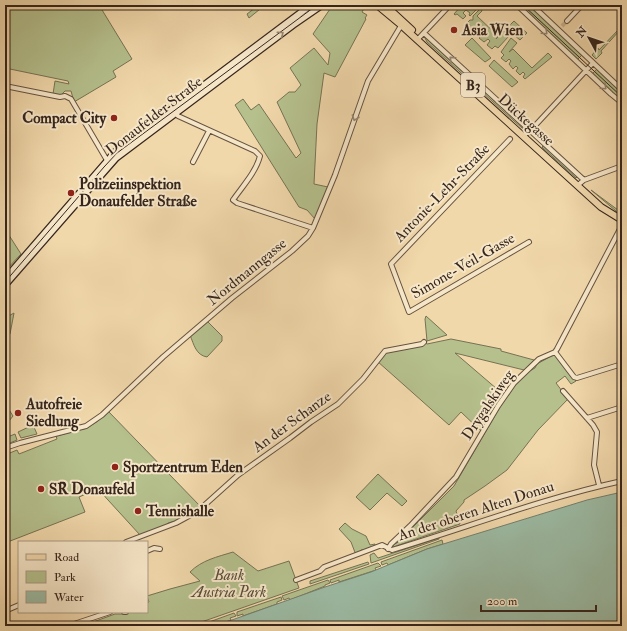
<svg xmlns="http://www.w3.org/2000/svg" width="627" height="631" viewBox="0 0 627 631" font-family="'IM FELL Double Pica',serif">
  <rect width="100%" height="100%" fill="#f1d8ab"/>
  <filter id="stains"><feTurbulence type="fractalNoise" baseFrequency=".005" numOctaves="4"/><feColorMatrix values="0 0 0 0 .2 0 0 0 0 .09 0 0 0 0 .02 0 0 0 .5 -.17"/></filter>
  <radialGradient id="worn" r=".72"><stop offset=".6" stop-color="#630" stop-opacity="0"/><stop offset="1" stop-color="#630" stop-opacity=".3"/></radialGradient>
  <path fill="#b5c08d" stroke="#767254" d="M 12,5 L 99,5 L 132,59 L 113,71 L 116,77 L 74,102 L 71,91 L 65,91 L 61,95 L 53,94 L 55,81 L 69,84 L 68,81 L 5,68 L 5,7 Z
    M 259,5 L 265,5 L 249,18 L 247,14 Z
    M 329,5 L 366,5 L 362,12 L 367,15 L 365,18 L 366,19 L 335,77 L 324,73 L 317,124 L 314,184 L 328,187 L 315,219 L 307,210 L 299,207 L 235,105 L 243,99 L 251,110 L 259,104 L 296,158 L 301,153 L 277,102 L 289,92 L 295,92 L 301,85 L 290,68 L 314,48 L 328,65 L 330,53 L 313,34 L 330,9 Z
    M 462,5 L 480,5 L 478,8 L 470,16 L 469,15 L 470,13 L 466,10 L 463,13 L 466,16 L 463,19 L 457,14 L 455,15 L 454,14 Z
    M 519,5 L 529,5 L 582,55 L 577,60 Z
    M 481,8 L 482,11 L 477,16 L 498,36 L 496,39 L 504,31 L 509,36 L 498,48 L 495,46 L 492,49 L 487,45 L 490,41 L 488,39 L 484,42 L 479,38 L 483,34 L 480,32 L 477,36 L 474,33 L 474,30 L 469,27 L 470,25 L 467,23 L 470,20 L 473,20 L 473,16 Z
    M 514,21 L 527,33 L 520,40 L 514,35 L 518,31 L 516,30 L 513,33 L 507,28 Z
    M 619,26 L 622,28 L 622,32 L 620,30 L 601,51 L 602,53 L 596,59 L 592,55 L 598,48 L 599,50 L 619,29 L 617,28 Z
    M 425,38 L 426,38 L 525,129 L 522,128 L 514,121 L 427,42 Z
    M 472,38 L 491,58 L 485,62 L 465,45 Z
    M 511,38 L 517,43 L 509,52 L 513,49 L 532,68 L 548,53 L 552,57 L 525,79 L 523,77 L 525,74 L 523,72 L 520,75 L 516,71 L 518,68 L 516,66 L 513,69 L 509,64 L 511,61 L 509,59 L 506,62 L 501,58 L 504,55 L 501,52 Z
    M 494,60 L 518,82 L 512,87 L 489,66 Z
    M 597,69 L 622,92 L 622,101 L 592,74 Z
    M 544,145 L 578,176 L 576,178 L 542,147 Z
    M 591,190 L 622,213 L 622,216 Z
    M 5,229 L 21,254 L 7,269 L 5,265 Z
    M 14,313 L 10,334 L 5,337 L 5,318 Z
    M 426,316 L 447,335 L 427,341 L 425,319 Z
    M 206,320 L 222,336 L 222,341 L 207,357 C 196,355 194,345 190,335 Z
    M 451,339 L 501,349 L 501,351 L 534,360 L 524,370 L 455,353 L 504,395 L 481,431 L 461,412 L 449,425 L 377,361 L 385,351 L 424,342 L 427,344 Z
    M 553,355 L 556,356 L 576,381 L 571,384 L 565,376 L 556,383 L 568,399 L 538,430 L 507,470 L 485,486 L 464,500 L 464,502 L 456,511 L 460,524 L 393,547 L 393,544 L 397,543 L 454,486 L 500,407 L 518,381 L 526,373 L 535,368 L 537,364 Z
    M 6,405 L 13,416 L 9,421 L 6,419 L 5,421 L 5,406 Z
    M 108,411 L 200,506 L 180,520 L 168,523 L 167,525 L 140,535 L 98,489 L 79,497 L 85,512 L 5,543 L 5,455 L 17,450 L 19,454 L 57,439 L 56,436 L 87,428 L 98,421 Z
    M 33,425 L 37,434 L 21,438 L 18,432 Z
    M 15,434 L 17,440 L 5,445 L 5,438 Z
    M 378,474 L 407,501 L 402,506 L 387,493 L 370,510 L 356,497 Z
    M 345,523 L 352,529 L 366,536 L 370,545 L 375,544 L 375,548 L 361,550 L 356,555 L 351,542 L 339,529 Z
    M 439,538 L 439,539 L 371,563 L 370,555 L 374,553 L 378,558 Z
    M 442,540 L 443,544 L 427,549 L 388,565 L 387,563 L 382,565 L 381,562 Z
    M 233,552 L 258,571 L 289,561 L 299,588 L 190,626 L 82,626 L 115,614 L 122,614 L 127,612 L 147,612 L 147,603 L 149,602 L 147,596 L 170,589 L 200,581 L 190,572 C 202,560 217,557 233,552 Z
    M 368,562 L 369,564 L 310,584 L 310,581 Z
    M 378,563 L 381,566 L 375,568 L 376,570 L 339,582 L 339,580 L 331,583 L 330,580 Z
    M 328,580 L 330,583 L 325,585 L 325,586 L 290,600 L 289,598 L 284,600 L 282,596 Z
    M 281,597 L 282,600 L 277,602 L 277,604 L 243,616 L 243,614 L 237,616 L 237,612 Z
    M 234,613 L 236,616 L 230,618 L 231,620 L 214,626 L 198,626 Z"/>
  <path fill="#9cbba4" stroke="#737f6e" d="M 622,492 L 622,615 L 611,626 L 215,626 L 325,587 L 371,572 L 427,549 L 587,500 Z"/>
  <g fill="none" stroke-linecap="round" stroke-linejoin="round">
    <path stroke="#ccb48e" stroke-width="4" stroke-dasharray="4 2" stroke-linecap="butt" d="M 562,26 L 567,21"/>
    <g stroke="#655240" stroke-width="6">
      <path id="minor" d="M 5,5 L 6,5
        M 517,5 L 611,94 L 622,103
        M 532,5 L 622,90
        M 567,21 L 582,5
        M 424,33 L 584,180
        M 417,40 L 450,5
        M 5,86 L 60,97 L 65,96 L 71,99 L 108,162
        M 175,112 L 178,116 L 255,151 L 260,156 C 256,172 242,187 233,200 L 237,203 L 313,228
        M 523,136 L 531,130 L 593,63
        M 510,139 L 391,264 L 409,312 L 529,242
        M 193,162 L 209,131
        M 578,185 L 584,180 L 622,166
        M 555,352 L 574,377 L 577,378 L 622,364
        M 563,391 L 593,425 L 597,432 L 594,465 L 599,485
        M 587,418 L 622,407
        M 5,448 L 20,443 L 86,426 L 102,415 L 163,357 L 232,298 L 292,251 L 308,236 L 313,228 L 335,175 L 368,81 L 402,24
        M 126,542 L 176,523 L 198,511 L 238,475 L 290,438 L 311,422 L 338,404 L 363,379 L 385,351 L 422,344 L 424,342
        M 388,549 L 391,544 L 410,526 L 456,477 L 498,406 L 514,383 L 539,359 L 555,352 L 557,349 L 620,229 L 622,229
        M 147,551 L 154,548 L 160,549
        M 296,580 L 320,571 L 324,567 L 382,545 L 392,550 C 468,527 544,498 622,481
        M 5,611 L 19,605
        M 124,612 L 126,612
        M 68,626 L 110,612"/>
    </g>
    <g stroke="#36251c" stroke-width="8">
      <path id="secondary" d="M 5,279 L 115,152 L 311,5
        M 5,285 L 116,158 L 293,25 L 322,5"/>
    </g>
    <g stroke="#36251c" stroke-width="8">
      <path id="primary" d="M 377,5 L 401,25 L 601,207 L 622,220
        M 385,5 L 412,30"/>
    </g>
    <use href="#minor" stroke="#f6e6c8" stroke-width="4"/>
    <use href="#secondary" stroke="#f6e6c8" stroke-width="5.5"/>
    <use href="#primary" stroke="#f1d8ab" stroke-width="6"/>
    <path stroke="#36251c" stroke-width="1" d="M 523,5 L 622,97
      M 5,282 L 104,167 L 117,153 L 317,5"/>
  </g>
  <defs><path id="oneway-chevron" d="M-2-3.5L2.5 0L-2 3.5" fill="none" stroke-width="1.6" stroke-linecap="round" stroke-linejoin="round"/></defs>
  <g stroke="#968672">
    <use href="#oneway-chevron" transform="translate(545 32) rotate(43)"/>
    <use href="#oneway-chevron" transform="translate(281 34) rotate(-37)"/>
    <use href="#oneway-chevron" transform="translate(452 59) rotate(-138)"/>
    <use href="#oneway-chevron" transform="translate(604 87) rotate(43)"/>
    <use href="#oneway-chevron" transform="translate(355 118) rotate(109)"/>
  </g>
  <g fill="#8f2418" stroke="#f6e6c8" stroke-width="1.5">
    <circle cx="454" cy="30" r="4"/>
    <circle cx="114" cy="118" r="4"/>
    <circle cx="71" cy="193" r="4"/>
    <circle cx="18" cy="413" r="4"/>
    <circle cx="115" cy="467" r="4"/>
    <circle cx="41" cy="489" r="4"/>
    <circle cx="138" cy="511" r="4"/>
  </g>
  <g text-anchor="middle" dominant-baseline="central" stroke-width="4" stroke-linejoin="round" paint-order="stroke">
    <rect fill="#f6e6c8" stroke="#705f50" stroke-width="1" x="461" y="73" width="24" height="24" rx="3"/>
    <g font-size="14" font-weight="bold" fill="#36251c">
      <text x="473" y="85">B3</text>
    </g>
    <g font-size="15" font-weight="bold" fill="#36251c" stroke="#f6e6c8" text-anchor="start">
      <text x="462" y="30">Asia Wien</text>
      <text x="106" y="118" text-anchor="end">Compact City</text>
      <text x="79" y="184">Polizeiinspektion<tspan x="79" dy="17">Donaufelder Straße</tspan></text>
      <text x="26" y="404">Autofreie<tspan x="26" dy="17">Siedlung</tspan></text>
      <text x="123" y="467">Sportzentrum Eden</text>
      <text x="49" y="489">SR Donaufeld</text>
      <text x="146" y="511">Tennishalle</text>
    </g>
    <g font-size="15" fill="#36251c" stroke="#f6e6c8">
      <text transform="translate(154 116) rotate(-38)">Donaufelder Straße</text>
      <text transform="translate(526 120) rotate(42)">Dückegasse</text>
      <text transform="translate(442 193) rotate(-46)">Antonie-Lehr-Straße</text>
      <text transform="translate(463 266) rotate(-30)">Simone-Veil-Gasse</text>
      <text transform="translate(247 272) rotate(-39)">Nordmanngasse</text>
      <text transform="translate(488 405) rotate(-56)">Drygalskiweg</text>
      <text transform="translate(292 422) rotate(-36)">An der Schanze</text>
      <text transform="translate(476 511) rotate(-18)">An der oberen Alten Donau</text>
    </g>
    <g font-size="15" font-style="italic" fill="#564c38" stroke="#f6e6c8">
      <text x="229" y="575">Bank<tspan x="229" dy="17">Austria Park</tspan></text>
    </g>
  </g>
  <rect width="627" height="631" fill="none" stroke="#f1d8ab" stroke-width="20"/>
  <rect x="6" y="6" width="615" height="619" fill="none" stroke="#36251c" stroke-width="2"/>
  <rect x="10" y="10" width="607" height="611" fill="none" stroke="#36251c"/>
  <rect x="18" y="541" width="130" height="72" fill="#f6e6c8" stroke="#a99983"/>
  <rect x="26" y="554" width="20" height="6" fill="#f1d8ab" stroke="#a99983"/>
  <text x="54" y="561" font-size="12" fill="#36251c">Road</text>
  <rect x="26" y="571" width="20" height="12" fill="#b5c08d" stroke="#a99983"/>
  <text x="54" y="581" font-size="12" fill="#36251c">Park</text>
  <rect x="26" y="591" width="20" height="12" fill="#9cbba4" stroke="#a99983"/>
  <text x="54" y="601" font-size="12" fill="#36251c">Water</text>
  <g transform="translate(589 38) rotate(310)" stroke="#f6e6c8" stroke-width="3" paint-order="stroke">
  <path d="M0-3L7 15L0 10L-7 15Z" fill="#36251c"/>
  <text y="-6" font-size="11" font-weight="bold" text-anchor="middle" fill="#36251c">N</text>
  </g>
  <path d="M481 605v6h115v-6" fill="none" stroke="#36251c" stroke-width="2"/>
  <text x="487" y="605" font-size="12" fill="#36251c" stroke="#f6e6c8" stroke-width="3" paint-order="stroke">200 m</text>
  <rect width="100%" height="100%" filter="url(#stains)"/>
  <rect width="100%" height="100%" fill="url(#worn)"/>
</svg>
